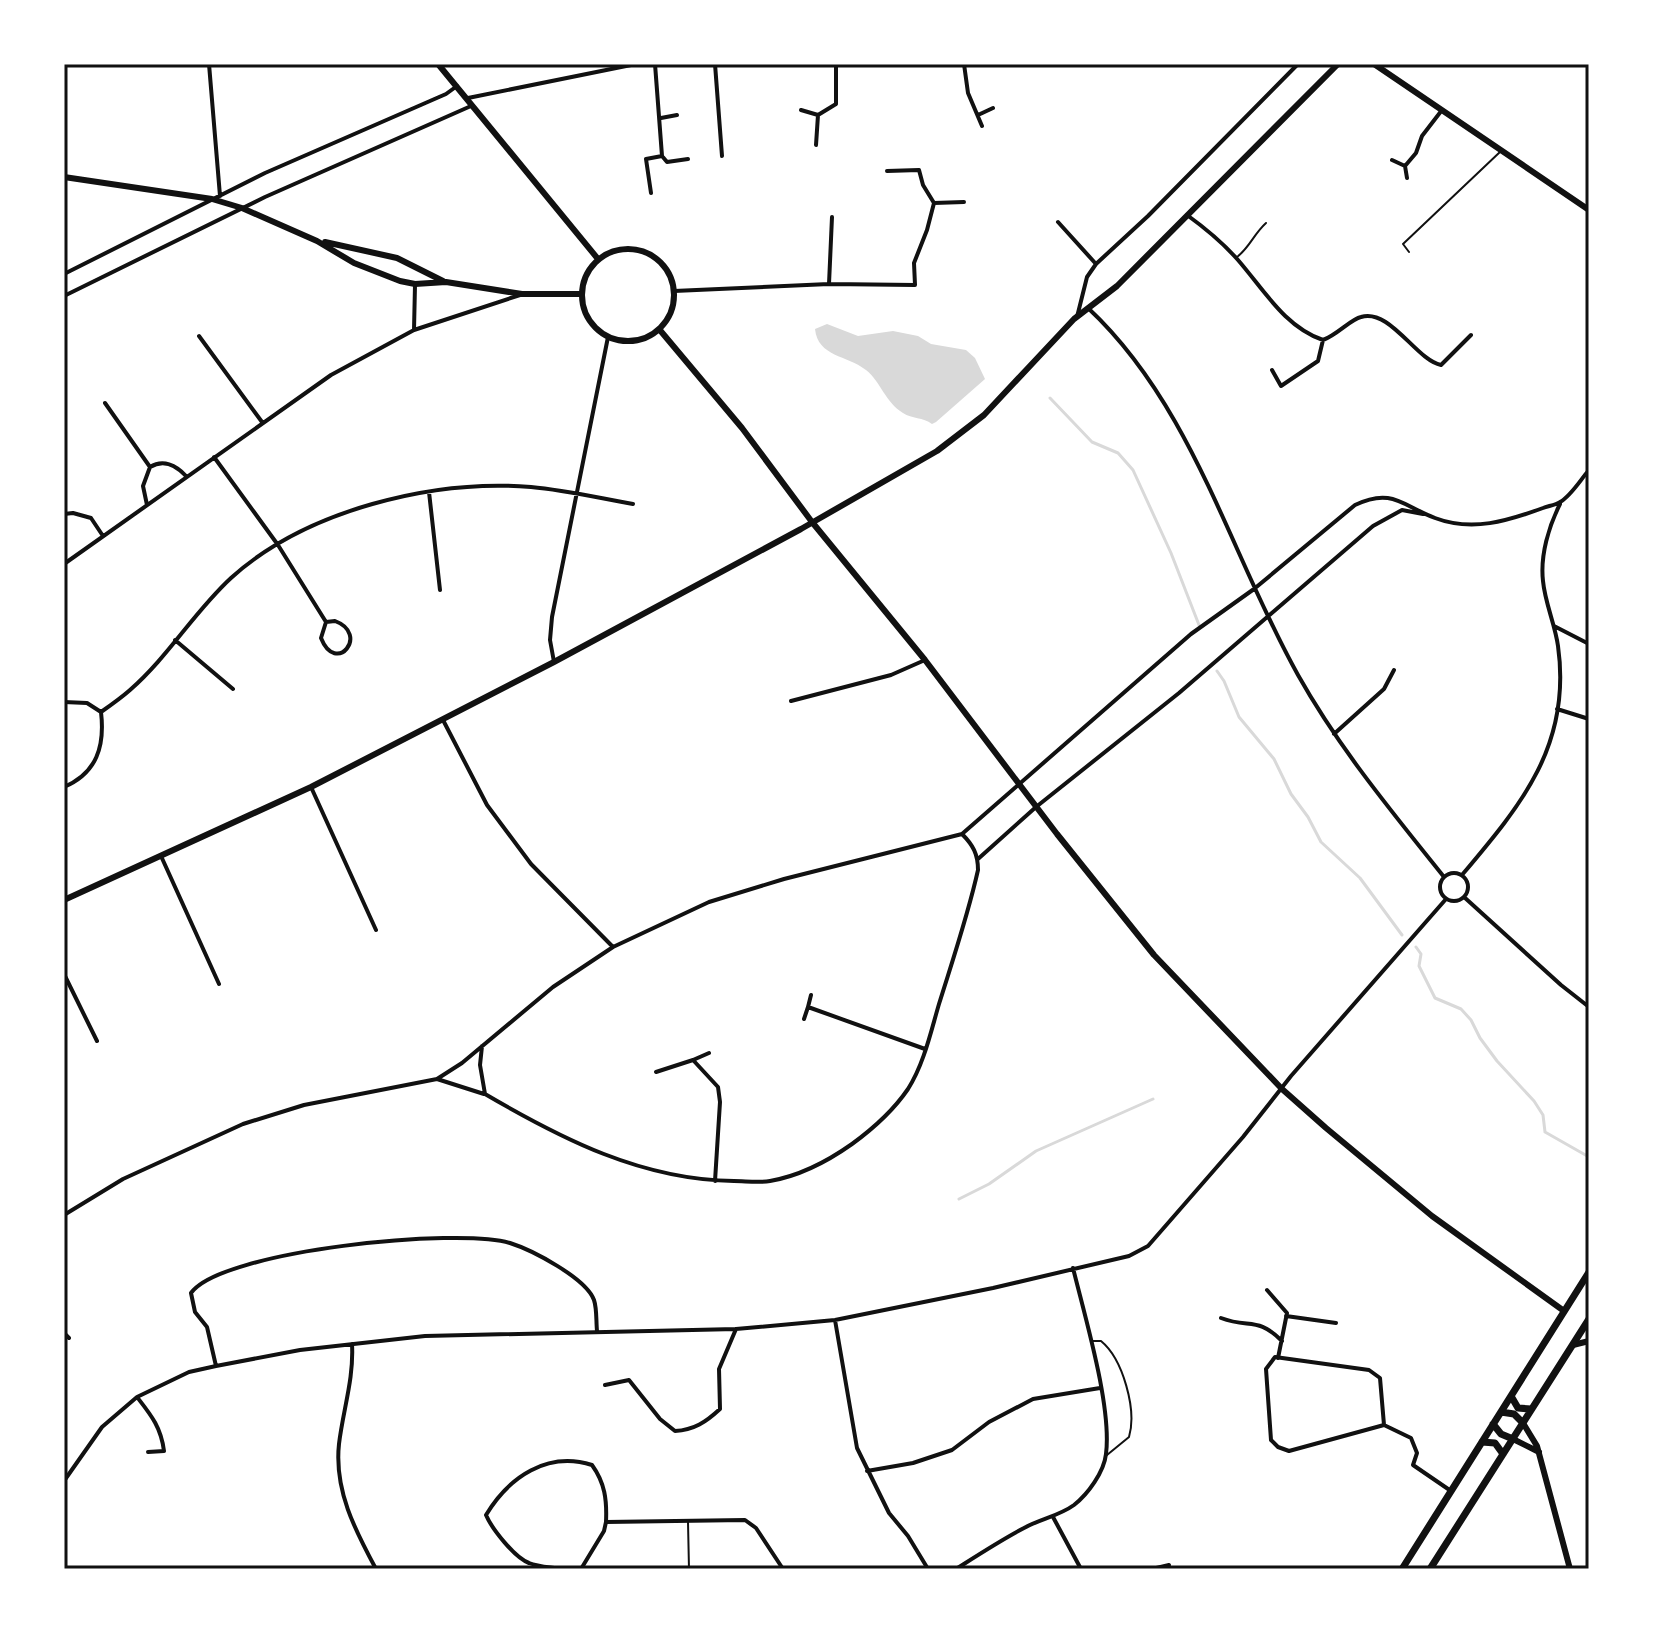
<svg xmlns="http://www.w3.org/2000/svg" width="1653" height="1633" viewBox="0 0 1653 1633" font-family="Overpass,sans-serif">
  <rect width="100%" height="100%" fill="#fff"/>
  <path fill="#d9d9d9" d="M 827,324 L 858,336 L 893,331 L 918,336 L 931,344 L 966,350 L 975,358 L 985,379 L 936,422 L 932,424 C 923,417 912,419 903,413 C 885,402 881,382 866,370 C 847,355 818,357 815,329 Z"/>
  <g fill="none" stroke-linecap="round" stroke-linejoin="round">
    <path stroke="#d9d9d9" stroke-width="3" d="M 1050,398 L 1092,442 L 1118,453 L 1133,470 L 1171,553 L 1199,625
      M 1217,671 L 1224,681 L 1239,717 L 1274,759 L 1291,794 L 1308,817 L 1321,842 L 1360,878 L 1402,935
      M 1416,947 L 1421,954 L 1419,966 L 1435,998 L 1461,1009 L 1471,1020 L 1480,1038 L 1497,1061 L 1534,1101 L 1543,1115 L 1545,1132 L 1589,1157
      M 959,1199 L 989,1184 L 1036,1151 L 1153,1099"/>
    <path stroke="#111" stroke-width="2" d="M 1409,252 L 1403,244 L 1501,151
      M 1237,257 C 1250,247 1253,235 1266,223
      M 1093,1341 L 1101,1341 C 1123,1359 1137,1410 1129,1437 L 1107,1455
      M 688,1522 L 689,1569"/>
    <path stroke="#111" stroke-width="4" d="M 209,64 L 220,196
      M 715,64 L 722,156
      M 964,64 L 968,93 L 982,126
      M 468,98 L 636,64
      M 801,110 L 818,115
      M 978,115 L 993,108
      M 661,118 L 677,115
      M 816,145 L 818,115 L 836,104 L 836,64
      M 662,156 L 667,162 L 688,159
      M 1392,160 L 1405,166 L 1407,178
      M 1405,166 L 1416,153 L 1422,136 L 1442,110
      M 651,193 L 646,159 L 662,156 L 655,64
      M 934,203 L 964,202
      M 1187,215 C 1205,228 1224,244 1238,260 C 1264,290 1285,327 1323,340 C 1337,335 1351,319 1361,317 C 1390,308 1416,360 1441,365 L 1471,335
      M 1058,222 L 1096,264
      M 64,274 L 265,173 L 446,94 L 457,86
      M 829,284 L 832,217
      M 674,291 L 829,284 L 915,285 L 914,263 L 927,230 L 934,203 L 923,185 L 919,170 L 887,171
      M 64,296 L 265,197 L 471,106
      M 1088,308 C 1193,406 1230,554 1298,675 C 1339,748 1392,812 1444,877
      M 1077,317 L 1087,277 L 1096,264 L 1148,216 L 1298,64
      M 414,330 L 415,285
      M 199,336 L 262,422
      M 1272,370 L 1281,386 L 1318,361 L 1323,340
      M 105,403 L 150,467
      M 214,457 L 278,545 L 326,622
      M 429,492 L 440,590
      M 147,505 L 143,486 L 150,467 C 163,459 176,465 186,476
      M 64,514 L 73,513 L 91,518 L 103,536
      M 64,564 L 331,375 L 414,330 L 520,295
      M 335,621 C 370,634 336,676 321,638 L 326,622 Z
      M 1554,626 L 1589,644
      M 175,640 L 233,689
      M 554,662 L 550,640 L 552,617 L 608,337
      M 791,701 L 891,675 L 925,660
      M 64,702 L 87,703 L 101,712 C 105,746 97,773 64,787
      M 1557,709 L 1589,719
      M 101,712 C 111,705 121,698 130,690 C 168,657 194,612 231,578 C 306,510 433,479 531,487 C 565,490 599,498 633,504
      M 443,720 L 487,805 L 531,864 L 613,947
      M 1334,734 L 1384,689 L 1394,670
      M 311,787 L 376,930
      M 161,856 L 219,984
      M 978,859 L 1036,807 L 1179,693 L 1373,526 L 1402,510 L 1423,514
      M1440 887a14 14 0 1 1 28 0a14 14 0 1 1-28 0Z
      M 1462,875 C 1521,805 1572,745 1558,646 C 1555,624 1545,603 1543,581 C 1540,555 1549,526 1560,504
      M 1464,897 L 1561,985 L 1589,1007
      M 64,974 L 97,1041
      M 808,1007 L 811,995
      M 804,1019 L 808,1007 L 925,1049
      M 482,1046 L 480,1065 L 485,1094 C 562,1139 642,1180 734,1181 C 745,1181 759,1183 770,1181 C 799,1176 828,1161 852,1144 C 874,1128 893,1111 908,1089 C 924,1064 931,1031 939,1004 C 953,959 968,915 978,870 C 978,854 973,845 962,834
      M 693,1060 L 709,1053
      M 656,1072 L 693,1060 L 718,1087 L 720,1102 L 715,1181
      M 437,1079 L 484,1094
      M 64,1215 L 123,1179 L 243,1124 L 304,1105 L 437,1079 L 462,1063 L 553,987 L 613,947 L 709,902 L 784,879 L 962,834 L 1191,634 L 1254,589 L 1355,505 C 1392,487 1403,506 1435,518 C 1472,532 1508,521 1543,508 C 1548,506 1556,505 1560,502 C 1571,496 1581,479 1589,470
      M 1267,1290 L 1287,1313 L 1278,1358
      M 1286,1316 L 1336,1323
      M 1221,1318 C 1250,1329 1257,1316 1282,1341
      M 835,1320 L 857,1448 L 889,1513 L 908,1536 L 928,1569
      M 64,1333 L 69,1338
      M 352,1344 C 354,1379 343,1410 339,1444 C 334,1490 355,1530 376,1569
      M 216,1366 L 207,1327 L 195,1312 L 191,1293 C 222,1250 460,1227 510,1243 C 532,1250 586,1278 594,1300 C 597,1309 596,1321 597,1331
      M 605,1385 L 629,1380 L 660,1419 L 675,1431 C 694,1430 706,1422 720,1409 L 719,1369 L 736,1329
      M 137,1397 C 151,1415 161,1427 164,1451 L 148,1452
      M 1384,1425 L 1289,1451 L 1278,1447 L 1271,1440 L 1266,1369 L 1275,1357 L 1369,1370 L 1380,1378 L 1384,1425 L 1411,1438 L 1417,1453 L 1413,1465 L 1451,1491
      M 867,1471 L 913,1463 L 952,1450 L 989,1422 L 1033,1399 L 1100,1388
      M 64,1481 L 102,1427 L 137,1397 L 189,1372 L 216,1366 L 300,1350 L 425,1336 L 736,1329 L 835,1320 L 993,1288 L 1129,1256 L 1148,1246 L 1243,1137 L 1291,1076 L 1446,899
      M 1053,1517 L 1081,1569
      M 562,1569 C 551,1567 539,1567 529,1563 C 515,1558 492,1529 486,1515 C 509,1477 547,1451 592,1465 C 605,1483 607,1500 606,1522 L 745,1520 L 756,1528 L 783,1569
      M 581,1569 L 604,1531 L 606,1522
      M 956,1569 C 978,1555 1001,1540 1024,1528 C 1040,1519 1059,1516 1074,1505 C 1088,1494 1104,1472 1106,1454 C 1112,1407 1085,1317 1073,1268
      M 1152,1569 L 1169,1565"/>
    <path stroke="#111" stroke-width="6" d="M 438,64 L 598,259
      M 1374,64 L 1589,210
      M 64,177 L 212,199 L 242,208 L 317,241 L 354,263 L 400,281 L 415,284 L 446,282 L 522,294 L 581,294
      M 325,242 L 397,258 L 443,281
      M582 295a46 46 0 1 1 92 0a46 46 0 1 1-92 0Z
      M 659,329 L 742,428 L 812,522 L 925,660 L 1057,834 L 1154,955 L 1282,1089 L 1326,1128 L 1432,1216 L 1564,1311
      M 64,900 L 311,787 L 554,662 L 801,529 L 937,451 L 984,415 L 1074,319 L 1117,286 L 1338,64
      M 1573,1345 L 1589,1341
      M 1523,1423 L 1537,1446 L 1570,1569
      M 1513,1439 L 1539,1452"/>
    <path stroke="#111" stroke-width="7" d="M 1511,1396 L 1518,1408 L 1531,1409
      M 1501,1412 L 1514,1414 L 1523,1423
      M 1493,1424 L 1501,1434 L 1513,1439
      M 1482,1442 L 1495,1443 L 1503,1454
      M 1402,1569 L 1589,1272
      M 1430,1569 L 1589,1319"/>
  </g>
  <rect width="1653" height="1633" fill="none" stroke="#ffffff" stroke-width="132"/>
  <rect x="66" y="66" width="1521" height="1501" fill="none" stroke="#111" stroke-width="3"/>
</svg>
